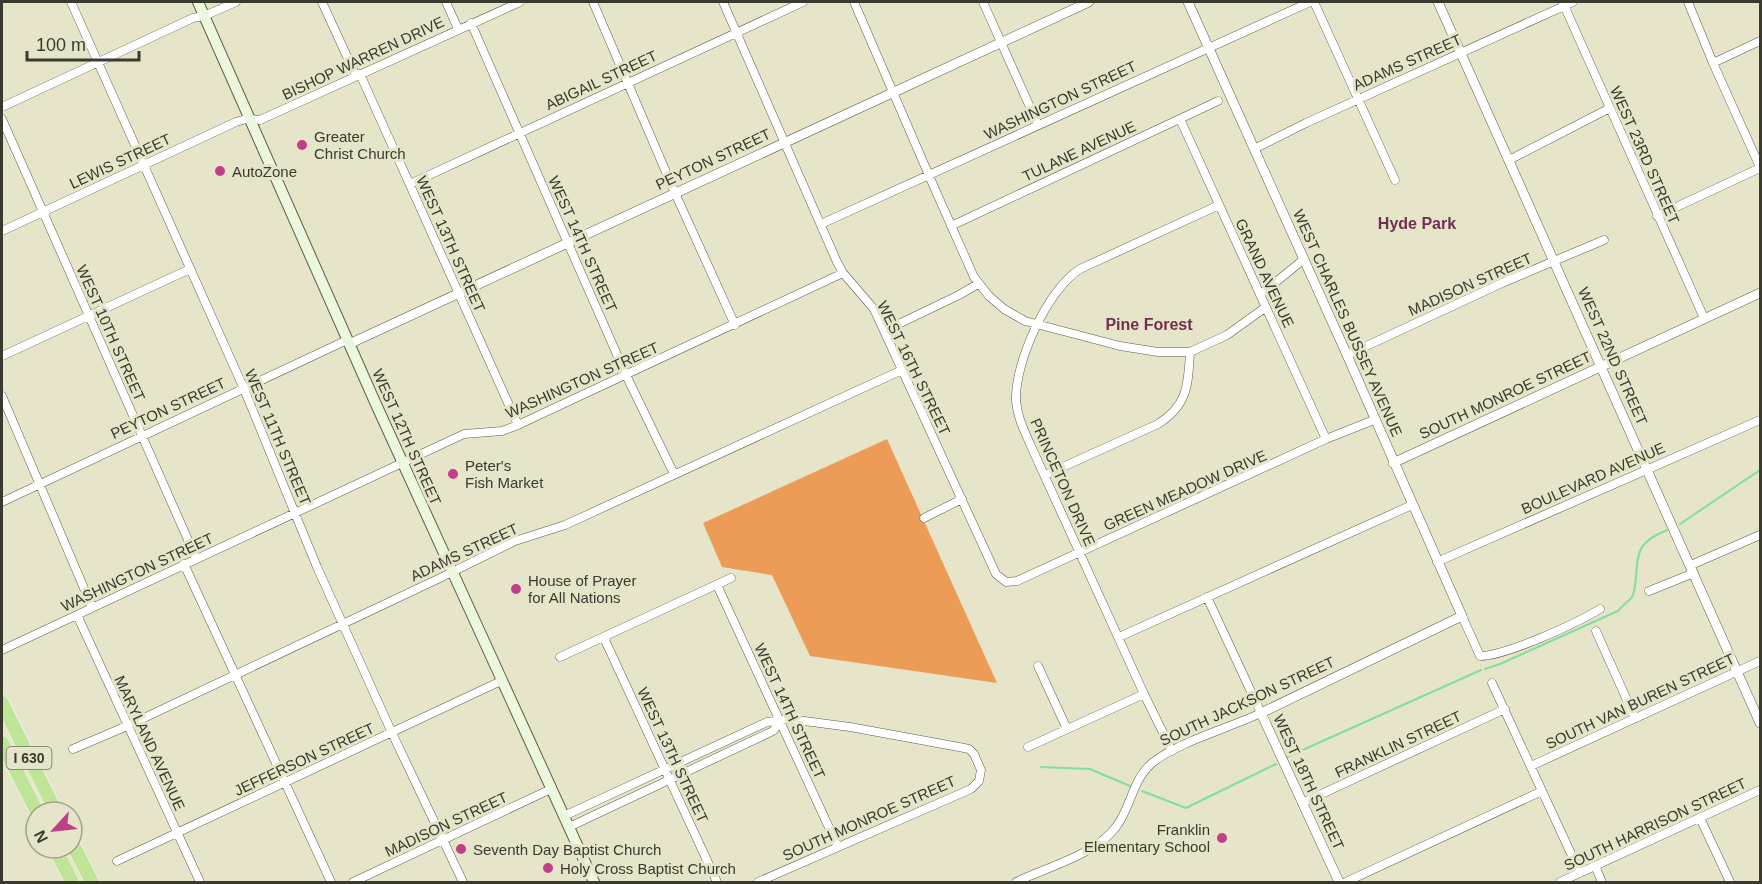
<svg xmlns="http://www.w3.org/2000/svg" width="1762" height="884" viewBox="0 0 1762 884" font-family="Arial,sans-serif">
  <rect width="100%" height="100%" fill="#e6e5c9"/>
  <path fill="#ed9c57" d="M 887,439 L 997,683 L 810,656 L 772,575 L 722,567 L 703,523 Z"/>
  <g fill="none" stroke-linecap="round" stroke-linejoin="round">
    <path stroke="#80df9d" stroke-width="2" d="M 1680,524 L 1760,470
      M 1485,669 L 1500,664 L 1618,611 C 1622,606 1628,602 1632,597 C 1635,591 1635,585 1636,578 C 1637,550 1640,541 1667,530
      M 1287,757 L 1481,670
      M 1041,767 L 1090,769 L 1130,786
      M 1142,791 L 1186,808 L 1276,764"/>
    <g stroke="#5e5d44" stroke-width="9">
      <path id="minor" d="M 71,2 L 244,389 L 317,567 L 392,733 L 463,882
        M 322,2 L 356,76
        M 446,2 L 458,29
        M 593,2 L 675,193 L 735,325
        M 723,2 L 837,262 L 843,273 L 874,309 L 996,574 L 1006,582 L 1017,581 L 1326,439 L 1374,420
        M 854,2 L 934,187 L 974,277 L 989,296 L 1004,309 L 1025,321 L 1120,346 L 1158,352 L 1190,352 L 1227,335 L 1266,307
        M 983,2 L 1038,125
        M 1314,2 L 1395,180
        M 1688,2 L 1713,63 L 1760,167
        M 1563,3 L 1704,318
        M 471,23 L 626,375 L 674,474
        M 1713,63 L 1760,41
        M 360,74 L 518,425
        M 2,107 L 193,18 L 204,16 L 236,2
        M 2,119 L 196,558
        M 1180,119 L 1326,439
        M 1254,149 L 1306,123 L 1573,2
        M 1509,160 L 1610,108
        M 410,184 L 803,2
        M 1657,216 L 1760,168
        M 821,224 L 1310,2
        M 951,226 L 1218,101
        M 2,231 L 236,122 L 246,119 L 260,120 L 520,2
        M 1260,295 L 1304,259
        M 884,331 L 959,295 L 978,284
        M 1347,355 L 1502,283 L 1604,240
        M 2,356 L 190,269
        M 2,396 L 92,607
        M 1045,475 L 1158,424 C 1188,405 1188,385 1190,352
        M 2,502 L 347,340
        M 924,518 L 962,499
        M 1437,562 L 1760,420
        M 184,564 L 331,882
        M 1691,565 L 1760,535
        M 717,585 L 838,847
        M 1649,591 L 1694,573
        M 77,615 L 200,882
        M 1462,616 L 1480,656 C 1506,656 1577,623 1600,609
        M 1596,631 L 1635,718
        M 1119,637 L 1412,505
        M 604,638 L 717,882
        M 2,650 L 464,434 L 502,431 L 518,425 L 843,273
        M 560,657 L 731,578
        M 1038,666 L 1067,729
        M 1492,683 L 1580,873
        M 1028,747 L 1144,694
        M 73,749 L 127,726 L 440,578 L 515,541 L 565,525 L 902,370
        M 1172,751 L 1144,694 L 1030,444 C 1024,430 1017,416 1016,400 C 1015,361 1048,289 1080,269 L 1219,205
        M 1531,766 L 1760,661
        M 1302,803 L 1505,709
        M 564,816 L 767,722 L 789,719 L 850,727 L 959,747 L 969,749 L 974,754 L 981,770 L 979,781 L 971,789 L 758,882
        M 1700,818 L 1730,882
        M 569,827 L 773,731 L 780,722
        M 117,861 L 501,681
        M 1595,866 L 1602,882
        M 353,882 L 551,789
        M 1016,882 C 1047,867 1095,855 1116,827 C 1131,808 1132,780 1152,763 C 1178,742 1229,728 1261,713 L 1207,597
        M 1346,882 L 1542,791
        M 1560,882 L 1760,790"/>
    </g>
    <g stroke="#5e5d44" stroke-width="10">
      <path id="tertiary" d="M 1188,2 L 1347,355 L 1462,616 L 1261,713 L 1339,882
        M 1438,2 L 1760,723
        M 349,344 L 1089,2
        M 1393,463 L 1760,293"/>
    </g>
    <g stroke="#5e5d44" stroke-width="12">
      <path id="secondary" d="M 198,2 L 375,402 L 594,882"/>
    </g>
    <g stroke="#fff" stroke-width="15">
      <path id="motorway" d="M 2,703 L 56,812
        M 2,743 L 37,812
        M 72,843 L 92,882
        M 55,848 L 72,882"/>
    </g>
    <use href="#minor" stroke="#fff" stroke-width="8"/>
    <use href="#tertiary" stroke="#fff" stroke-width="9"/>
    <use href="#secondary" stroke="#ecf7e0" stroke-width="10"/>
    <use href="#motorway" stroke="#c0e598" stroke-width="14"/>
  </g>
  <g fill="#c03f89" stroke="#e6e5c9" stroke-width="2">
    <circle cx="302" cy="145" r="6"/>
    <circle cx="220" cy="171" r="6"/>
    <circle cx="453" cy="474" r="6"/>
    <circle cx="516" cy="589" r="6"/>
    <circle cx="1222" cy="838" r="6"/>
    <circle cx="461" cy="849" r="6"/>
    <circle cx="548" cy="868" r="6"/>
  </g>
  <g text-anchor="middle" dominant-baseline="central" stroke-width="6" stroke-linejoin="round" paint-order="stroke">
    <rect fill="#e6e5c9" stroke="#6e6d5d" stroke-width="1.5" x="6.5" y="747" width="45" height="22" rx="4.5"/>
    <g font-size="14" font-weight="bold" fill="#3a3a2f">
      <text x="29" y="758">I 630</text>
    </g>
    <g font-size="15" fill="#3a3a2f" stroke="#e6e5c9">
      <text transform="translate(363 58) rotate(-25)">BISHOP WARREN DRIVE</text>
      <text transform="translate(1407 62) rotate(-24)">ADAMS STREET</text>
      <text transform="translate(601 80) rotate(-25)">ABIGAIL STREET</text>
      <text transform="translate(1060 100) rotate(-25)">WASHINGTON STREET</text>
      <text transform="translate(1079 151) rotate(-25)">TULANE AVENUE</text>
      <text transform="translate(1645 155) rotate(66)">WEST 23RD STREET</text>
      <text transform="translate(713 159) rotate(-25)">PEYTON STREET</text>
      <text transform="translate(120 161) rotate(-25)">LEWIS STREET</text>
      <text transform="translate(451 244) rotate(66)">WEST 13TH STREET</text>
      <text transform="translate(583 244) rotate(66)">WEST 14TH STREET</text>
      <text transform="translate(1265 273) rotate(65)">GRAND AVENUE</text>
      <text transform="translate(1470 284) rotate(-24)">MADISON STREET</text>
      <text transform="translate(1348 323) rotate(66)">WEST CHARLES BUSSEY AVENUE</text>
      <text transform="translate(111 333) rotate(66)">WEST 10TH STREET</text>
      <text transform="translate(1613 356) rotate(66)">WEST 22ND STREET</text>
      <text transform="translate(914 368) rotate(64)">WEST 16TH STREET</text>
      <text transform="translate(582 380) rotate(-24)">WASHINGTON STREET</text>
      <text transform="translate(1505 395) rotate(-25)">SOUTH MONROE STREET</text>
      <text transform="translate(168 408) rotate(-25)">PEYTON STREET</text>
      <text transform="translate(278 437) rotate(67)">WEST 11TH STREET</text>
      <text transform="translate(407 437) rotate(66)">WEST 12TH STREET</text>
      <text transform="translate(1593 478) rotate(-24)">BOULEVARD AVENUE</text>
      <text transform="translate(1063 482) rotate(66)">PRINCETON DRIVE</text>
      <text transform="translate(1185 490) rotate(-24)">GREEN MEADOW DRIVE</text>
      <text transform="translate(464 552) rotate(-25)">ADAMS STREET</text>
      <text transform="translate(137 572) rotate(-25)">WASHINGTON STREET</text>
      <text transform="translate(1247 701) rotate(-25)">SOUTH JACKSON STREET</text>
      <text transform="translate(1640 701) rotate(-25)">SOUTH VAN BUREN STREET</text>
      <text transform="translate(790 711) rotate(65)">WEST 14TH STREET</text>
      <text transform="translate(150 743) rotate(65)">MARYLAND AVENUE</text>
      <text transform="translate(1398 744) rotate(-25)">FRANKLIN STREET</text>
      <text transform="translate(673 755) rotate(65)">WEST 13TH STREET</text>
      <text transform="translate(304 759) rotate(-25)">JEFFERSON STREET</text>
      <text transform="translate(1309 782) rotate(65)">WEST 18TH STREET</text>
      <text transform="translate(869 818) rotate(-24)">SOUTH MONROE STREET</text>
      <text transform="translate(446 824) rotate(-25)">MADISON STREET</text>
      <text transform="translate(1655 824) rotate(-25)">SOUTH HARRISON STREET</text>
    </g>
    <g font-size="15" fill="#3a3a2f" stroke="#e6e5c9" text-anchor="start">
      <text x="314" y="136">Greater<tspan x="314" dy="17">Christ Church</tspan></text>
      <text x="232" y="171">AutoZone</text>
      <text x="465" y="465">Peter's<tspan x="465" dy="17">Fish Market</tspan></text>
      <text x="528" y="580">House of Prayer<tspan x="528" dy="17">for All Nations</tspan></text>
      <text x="1210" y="829" text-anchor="end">Franklin<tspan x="1210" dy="17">Elementary School</tspan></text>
      <text x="473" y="849">Seventh Day Baptist Church</text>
      <text x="560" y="868">Holy Cross Baptist Church</text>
    </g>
    <g font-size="16" font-weight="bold" fill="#703052" stroke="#e6e5c9">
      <text x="1417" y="223">Hyde Park</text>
      <text x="1149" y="324">Pine Forest</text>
    </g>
  </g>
  <rect width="1762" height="884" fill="none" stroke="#3a3a2f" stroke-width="6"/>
  <g transform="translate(54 830) rotate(243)"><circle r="28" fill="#e6e5c9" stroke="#a1a18b" stroke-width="1.5"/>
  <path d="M0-4.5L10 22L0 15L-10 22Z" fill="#c03f89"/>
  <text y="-9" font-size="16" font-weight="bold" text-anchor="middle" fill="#3a3a2f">N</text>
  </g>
  <path d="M27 51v9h112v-9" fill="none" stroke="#3a3a2f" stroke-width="3"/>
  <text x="36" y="51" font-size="18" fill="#3a3a2f" stroke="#e6e5c9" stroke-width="4.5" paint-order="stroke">100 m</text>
</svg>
